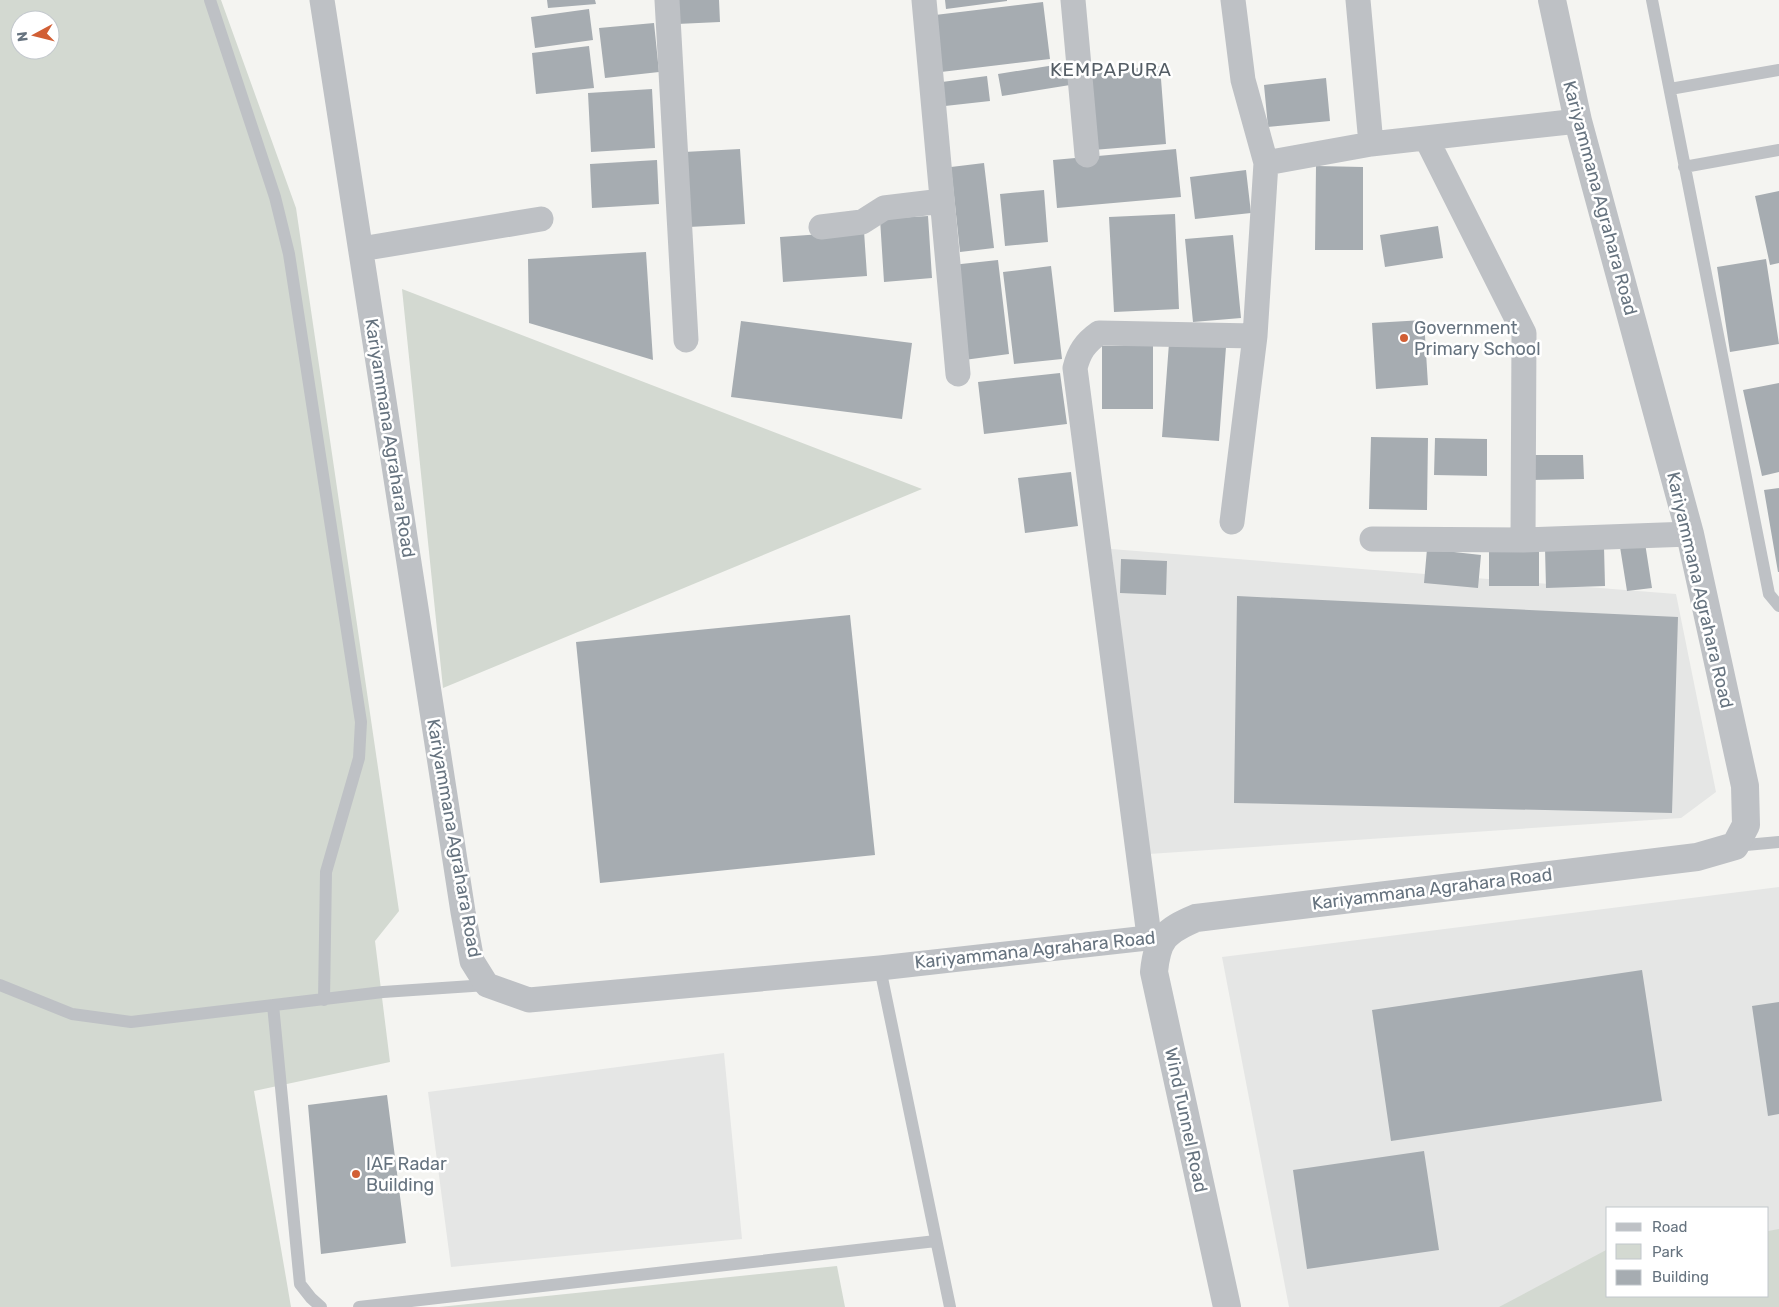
<svg xmlns="http://www.w3.org/2000/svg" width="1779" height="1307" viewBox="0 0 1779 1307" font-family="Rubik,sans-serif">
  <rect width="100%" height="100%" fill="#f4f4f1"/>
  <path fill="#e5e6e5" fill-rule="evenodd" d="M 1111,549 L 1676,594 L 1716,792 L 1681,818 L 1149,854 Z
    M 1779,887 L 1779,1307 L 1289,1307 L 1222,957 ZM 1608,1208 L 1768,1208 L 1768,1296 L 1608,1296 Z
    M 724,1053 L 742,1239 L 451,1267 L 428,1092 Z"/>
  <path fill="#d3d9d1" fill-rule="evenodd" d="M 0,0 L 221,0 L 296,208 L 399,911 L 375,941 L 390,1062 L 254,1091 L 291,1307 L 0,1307 ZM 20,20 L 50,20 L 50,50 L 20,50 Z
    M 402,289 L 922,489 L 443,688 Z
    M 1779,1229 L 1779,1307 L 1499,1307 L 1608,1249 L 1608,1296 L 1768,1296 L 1768,1231 Z
    M 837,1266 L 845,1307 L 439,1307 Z"/>
  <path fill="#a6acb1" d="M 547,0 L 595,0 L 596,4 L 548,8 Z
    M 676,0 L 719,0 L 720,22 L 677,24 Z
    M 945,0 L 1007,0 L 1007,1 L 946,9 Z
    M 1043,2 L 1050,59 L 941,72 L 935,15 Z
    M 589,9 L 593,40 L 535,48 L 531,17 Z
    M 654,23 L 659,72 L 605,78 L 599,28 Z
    M 589,46 L 594,88 L 536,94 L 532,53 Z
    M 1067,63 L 1070,85 L 1002,96 L 998,74 Z
    M 1160,66 L 1166,144 L 1093,150 L 1087,72 Z
    M 987,76 L 990,101 L 945,106 L 942,82 Z
    M 1326,78 L 1330,121 L 1268,127 L 1264,85 Z
    M 652,89 L 655,148 L 591,152 L 588,93 Z
    M 740,149 L 745,224 L 689,227 L 684,152 Z
    M 1176,149 L 1181,197 L 1057,208 L 1053,160 Z
    M 657,160 L 659,204 L 592,208 L 590,164 Z
    M 984,163 L 994,248 L 960,252 L 951,167 Z
    M 1316,166 L 1363,167 L 1363,250 L 1315,250 Z
    M 1246,170 L 1251,213 L 1195,219 L 1190,177 Z
    M 1044,190 L 1048,242 L 1005,246 L 1000,194 Z
    M 1779,191 L 1779,263 L 1770,265 L 1755,196 Z
    M 1175,214 L 1179,309 L 1114,312 L 1109,217 Z
    M 928,216 L 932,278 L 884,282 L 880,219 Z
    M 1438,226 L 1443,258 L 1385,267 L 1380,235 Z
    M 864,231 L 867,276 L 783,282 L 780,237 Z
    M 1233,235 L 1241,318 L 1193,322 L 1185,239 Z
    M 646,252 L 653,360 L 529,323 L 528,259 Z
    M 1766,259 L 1779,344 L 1730,352 L 1717,267 Z
    M 998,260 L 1009,354 L 964,360 L 952,265 Z
    M 1051,266 L 1062,359 L 1014,364 L 1003,272 Z
    M 1424,320 L 1428,385 L 1376,389 L 1372,323 Z
    M 741,321 L 912,343 L 902,419 L 731,397 Z
    M 1169,343 L 1226,347 L 1219,441 L 1162,437 Z
    M 1102,346 L 1153,346 L 1153,409 L 1102,409 Z
    M 1060,373 L 1067,424 L 984,434 L 978,382 Z
    M 1779,383 L 1779,472 L 1762,476 L 1743,390 Z
    M 1371,437 L 1428,438 L 1427,510 L 1369,509 Z
    M 1435,438 L 1487,439 L 1487,476 L 1434,475 Z
    M 1530,455 L 1583,455 L 1584,479 L 1530,480 Z
    M 1071,472 L 1078,526 L 1025,533 L 1018,478 Z
    M 1779,488 L 1779,572 L 1778,572 L 1764,490 Z
    M 1645,543 L 1652,588 L 1627,591 L 1620,547 Z
    M 1604,547 L 1605,586 L 1546,588 L 1545,548 Z
    M 1427,549 L 1481,555 L 1478,588 L 1424,583 Z
    M 1489,551 L 1539,551 L 1539,586 L 1489,586 Z
    M 1121,559 L 1167,561 L 1166,595 L 1120,593 Z
    M 1237,596 L 1678,617 L 1672,813 L 1234,803 Z
    M 850,615 L 875,855 L 600,883 L 576,642 Z
    M 1642,970 L 1662,1101 L 1391,1141 L 1372,1010 Z
    M 1779,1002 L 1779,1114 L 1768,1116 L 1752,1006 Z
    M 387,1095 L 406,1243 L 321,1254 L 308,1105 Z
    M 1424,1151 L 1439,1250 L 1307,1269 L 1293,1170 Z"/>
  <g fill="none" stroke-linecap="round" stroke-linejoin="round">
    <path stroke="#bec1c5" stroke-width="12" d="M 210,0 L 275,197 L 289,254 L 361,722 L 359,758 L 326,872 L 324,1000
      M 1652,0 L 1769,594 L 1779,606
      M 1670,89 L 1779,70
      M 1684,167 L 1779,150
      M 1735,846 L 1779,842
      M 880,968 L 950,1307
      M 0,985 L 72,1014 L 131,1022 L 383,992 L 487,985
      M 273,1005 L 300,1284 L 311,1298 L 321,1307
      M 359,1307 L 936,1241"/>
    <path stroke="#bec1c5" stroke-width="25" d="M 322,0 L 463,912 L 472,961 L 487,985 L 529,1000 L 880,968 L 1165,936
      M 667,0 L 686,340
      M 924,0 L 958,374
      M 1073,0 L 1087,155
      M 1358,0 L 1371,144
      M 1427,140 L 1524,333 L 1523,540
      M 1266,163 L 1371,144 L 1578,121
      M 821,227 L 862,222 L 884,208 L 942,201
      M 361,249 L 541,219
      M 1232,522 L 1255,336 L 1266,163 L 1243,80 L 1233,0
      M 1372,539 L 1523,540 L 1690,534
      M 1149,936 L 1075,368 C 1079,352 1085,343 1099,333 L 1255,336"/>
    <path stroke="#bec1c5" stroke-width="28" d="M 1227,1307 L 1154,972 C 1157,939 1165,931 1196,918 L 1697,857 L 1735,846 L 1746,825 L 1745,786 L 1690,534 L 1578,121 L 1552,0"/>
  </g>
  <g fill="#d15f35" stroke="#fff" stroke-width="2">
    <circle cx="1404" cy="338" r="5"/>
    <circle cx="356" cy="1174" r="5"/>
  </g>
  <g text-anchor="middle" dominant-baseline="central" stroke-width="5" stroke-linejoin="round" paint-order="stroke">
    <g font-size="18" fill="#66737f" stroke="#fff">
      <text transform="translate(1600 198) rotate(75)">Kariyammana Agrahara Road</text>
      <text transform="translate(390 438) rotate(81)">Kariyammana Agrahara Road</text>
      <text transform="translate(1700 590) rotate(77)">Kariyammana Agrahara Road</text>
      <text transform="translate(454 838) rotate(80)">Kariyammana Agrahara Road</text>
      <text transform="translate(1432 889) rotate(-7)">Kariyammana Agrahara Road</text>
      <text transform="translate(1035 950) rotate(-6)">Kariyammana Agrahara Road</text>
      <text transform="translate(1186 1120) rotate(78)">Wind Tunnel Road</text>
    </g>
    <g font-size="18" fill="#66737f" stroke="#fff" text-anchor="start">
      <text x="1414" y="328">Government<tspan x="1414" dy="21">Primary School</tspan></text>
      <text x="366" y="1164">IAF Radar<tspan x="366" dy="21">Building</tspan></text>
    </g>
    <g font-size="19" letter-spacing="1" fill="#545d65" stroke="#fff">
      <text x="1111" y="69">KEMPAPURA</text>
    </g>
  </g>
  <rect x="1606" y="1207" width="162" height="90" fill="#ffffff" stroke="#c2c7cc"/>
  <rect x="1616" y="1223" width="25" height="8" fill="#bec1c5" stroke="#c2c7cc"/>
  <text x="1652" y="1232" font-size="15" fill="#66737f">Road</text>
  <rect x="1616" y="1244" width="25" height="15" fill="#d3d9d1" stroke="#c2c7cc"/>
  <text x="1652" y="1257" font-size="15" fill="#66737f">Park</text>
  <rect x="1616" y="1270" width="25" height="15" fill="#a6acb1" stroke="#c2c7cc"/>
  <text x="1652" y="1282" font-size="15" fill="#66737f">Building</text>
  <g transform="translate(35 35) rotate(263)"><circle r="24" fill="#ffffff" stroke="#c2c7cc"/>
  <path d="M0-4L9 19L0 12L-9 19Z" fill="#d15f35"/>
  <text y="-8" font-size="14" font-weight="bold" text-anchor="middle" fill="#66737f">N</text>
  </g>
</svg>
